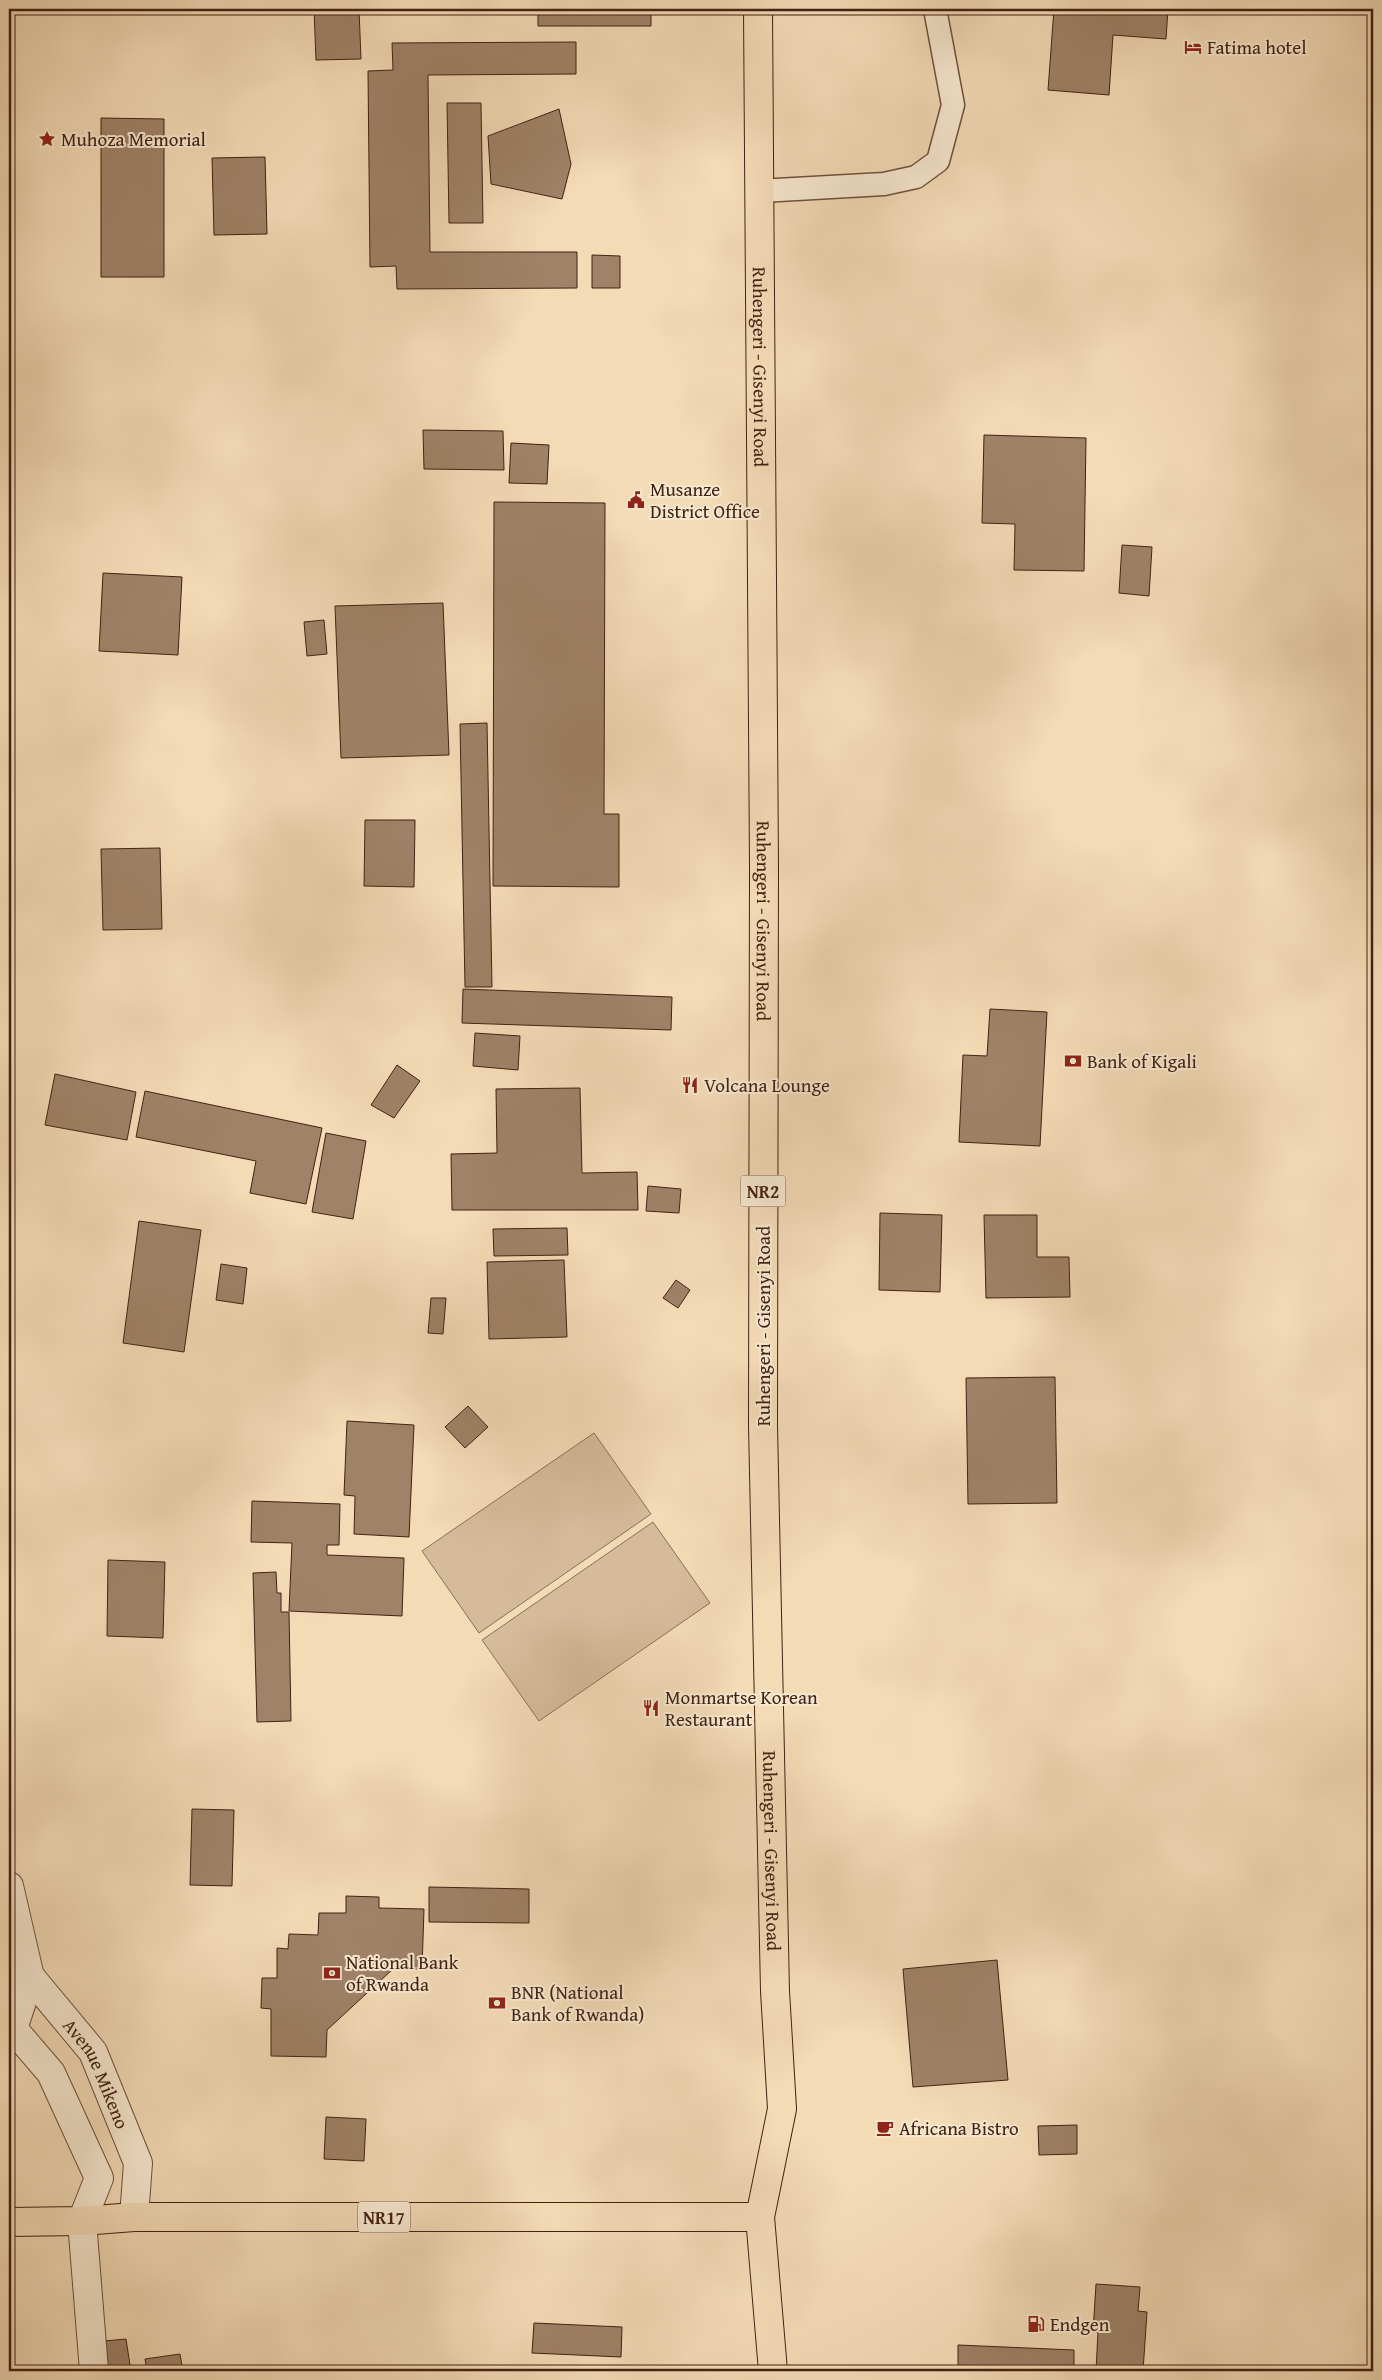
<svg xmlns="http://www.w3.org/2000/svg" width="1382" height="2380" viewBox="0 0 1382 2380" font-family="'Gentium Book Plus',serif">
  <rect width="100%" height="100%" fill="#f3dbb6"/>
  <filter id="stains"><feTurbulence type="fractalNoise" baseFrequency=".004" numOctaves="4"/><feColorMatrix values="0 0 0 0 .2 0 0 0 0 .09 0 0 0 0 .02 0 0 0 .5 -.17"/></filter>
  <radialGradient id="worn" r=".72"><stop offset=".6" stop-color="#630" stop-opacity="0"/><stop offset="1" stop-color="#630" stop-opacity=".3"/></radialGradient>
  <path fill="#d5bb9a" stroke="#8c6e56" d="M 594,1433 L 651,1514 L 479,1633 L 422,1551 Z
    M 653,1522 L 710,1603 L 539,1721 L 482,1640 Z"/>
  <path fill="#9f8268" stroke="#432113" d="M 314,9 L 359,9 L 361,59 L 316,60 Z
    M 538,9 L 651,9 L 651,26 L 538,26 Z
    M 1054,9 L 1168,9 L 1166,39 L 1113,35 L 1109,95 L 1048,90 Z
    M 576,42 L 576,74 L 428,75 L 430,252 L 577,252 L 577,288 L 397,289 L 396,266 L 370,267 L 368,71 L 393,70 L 392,43 Z
    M 447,103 L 481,103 L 483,223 L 449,223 Z
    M 559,109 L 571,164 L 562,199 L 491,184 L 488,136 Z
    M 101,118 L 164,119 L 164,277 L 101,277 Z
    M 265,157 L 267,234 L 214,235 L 212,158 Z
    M 592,255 L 620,256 L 620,288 L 592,288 Z
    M 423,430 L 503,431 L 504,470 L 424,469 Z
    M 984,435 L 1086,438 L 1084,571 L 1014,570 L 1015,524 L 982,523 Z
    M 511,443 L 549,445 L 547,484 L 509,483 Z
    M 494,502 L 605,503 L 604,814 L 619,814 L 619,887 L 493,886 Z
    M 1122,545 L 1152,547 L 1149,596 L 1119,593 Z
    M 103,573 L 182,577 L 178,655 L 99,651 Z
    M 443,603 L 449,755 L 341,758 L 335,606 Z
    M 324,620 L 327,654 L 307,656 L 304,622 Z
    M 487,723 L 492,987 L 465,987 L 460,724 Z
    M 365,820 L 415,820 L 414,887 L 364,886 Z
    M 160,848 L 162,929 L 103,930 L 101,849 Z
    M 463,989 L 672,997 L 671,1030 L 462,1023 Z
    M 990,1009 L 1047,1012 L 1040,1146 L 959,1142 L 963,1055 L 987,1056 Z
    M 475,1033 L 520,1036 L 518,1070 L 473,1066 Z
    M 397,1065 L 420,1081 L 394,1118 L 371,1105 Z
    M 55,1074 L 136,1092 L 127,1140 L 45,1125 Z
    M 580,1088 L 582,1173 L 637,1172 L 638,1210 L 452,1210 L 451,1154 L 497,1153 L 496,1089 Z
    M 145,1091 L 322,1128 L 306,1204 L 250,1193 L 256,1161 L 136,1137 Z
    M 326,1133 L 366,1141 L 353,1219 L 312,1212 Z
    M 648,1186 L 681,1189 L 679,1213 L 646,1211 Z
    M 880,1213 L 942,1215 L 940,1292 L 879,1290 Z
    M 984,1215 L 1037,1215 L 1037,1257 L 1069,1257 L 1070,1297 L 986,1298 Z
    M 139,1221 L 201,1230 L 184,1352 L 123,1343 Z
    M 567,1228 L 568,1255 L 494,1256 L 493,1229 Z
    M 564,1260 L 567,1337 L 489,1339 L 487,1262 Z
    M 221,1264 L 247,1268 L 243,1304 L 216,1300 Z
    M 676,1280 L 690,1290 L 678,1308 L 663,1298 Z
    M 431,1298 L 446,1298 L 443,1334 L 428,1333 Z
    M 1055,1377 L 1057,1503 L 968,1504 L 966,1378 Z
    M 468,1406 L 488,1427 L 465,1448 L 445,1427 Z
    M 347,1421 L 414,1425 L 409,1537 L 354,1534 L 355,1496 L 344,1495 Z
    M 252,1501 L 340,1504 L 339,1545 L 327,1545 L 327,1555 L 404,1558 L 402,1616 L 289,1611 L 292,1543 L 251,1542 Z
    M 108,1560 L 165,1562 L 163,1638 L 107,1636 Z
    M 276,1572 L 277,1593 L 281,1593 L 281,1612 L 289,1612 L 291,1721 L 257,1722 L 253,1573 Z
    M 192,1809 L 234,1810 L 232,1886 L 190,1885 Z
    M 429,1887 L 529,1889 L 529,1923 L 429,1922 Z
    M 346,1896 L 379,1897 L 379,1908 L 424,1909 L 422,1969 L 393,1969 L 327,2030 L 326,2057 L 271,2056 L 271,2009 L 261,2008 L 262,1978 L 277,1978 L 277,1948 L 288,1949 L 289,1934 L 318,1935 L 319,1913 L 346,1913 Z
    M 997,1960 L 1008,2080 L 913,2087 L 903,1969 Z
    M 326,2117 L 366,2119 L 364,2161 L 324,2159 Z
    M 1077,2125 L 1077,2154 L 1039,2155 L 1038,2126 Z
    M 1096,2284 L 1140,2287 L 1138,2311 L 1147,2312 L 1143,2371 L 1096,2371 L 1098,2332 L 1093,2332 Z
    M 534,2323 L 622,2327 L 621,2357 L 532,2353 Z
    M 126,2339 L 130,2365 L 108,2368 L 104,2341 Z
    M 958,2345 L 1074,2350 L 1074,2371 L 958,2371 Z
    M 180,2354 L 183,2371 L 147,2371 L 145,2359 Z"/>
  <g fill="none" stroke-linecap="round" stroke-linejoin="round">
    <g stroke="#6f503c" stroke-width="25">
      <path id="lane" d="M 760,191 L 884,184 L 916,177 L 938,161 L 953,105 L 935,9"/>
    </g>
    <g stroke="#6f503c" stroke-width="30">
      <g id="street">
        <path d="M 9,1886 L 30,1977 L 13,2029"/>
        <path id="s1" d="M 9,1951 L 93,2052 L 138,2163 L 134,2217"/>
        <path d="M 9,2024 L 51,2073 L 99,2178 L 82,2221 L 94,2371"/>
      </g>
    </g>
    <g stroke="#432113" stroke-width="30">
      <path id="primary" d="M 9,2222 L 82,2221 L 134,2217 L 760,2217"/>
    </g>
    <g stroke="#432113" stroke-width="30">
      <g id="highway">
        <path id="s2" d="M 758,9 L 764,866 L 763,1425 L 775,1991 L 782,2109 L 760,2217 L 773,2371"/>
      </g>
    </g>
    <use href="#lane" stroke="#f7e8d0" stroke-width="22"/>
    <use href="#street" stroke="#f7e8d0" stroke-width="28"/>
    <use href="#primary" stroke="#f3dbb6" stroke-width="28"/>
    <use href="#highway" stroke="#f3dbb6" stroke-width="28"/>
  </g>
  <defs>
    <g id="hotel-bare" transform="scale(1.35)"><path d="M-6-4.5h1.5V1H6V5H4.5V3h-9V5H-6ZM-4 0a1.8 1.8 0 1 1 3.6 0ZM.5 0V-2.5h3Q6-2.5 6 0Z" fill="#8f2418" stroke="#f7e8d0" stroke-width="2.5" paint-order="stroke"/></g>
    <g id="sight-bare" transform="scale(1.35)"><path d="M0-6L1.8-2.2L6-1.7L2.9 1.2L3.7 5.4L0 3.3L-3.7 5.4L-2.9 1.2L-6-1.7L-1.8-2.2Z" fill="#8f2418" stroke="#f7e8d0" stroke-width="2.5" paint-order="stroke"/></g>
    <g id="civic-bare" transform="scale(1.35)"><path d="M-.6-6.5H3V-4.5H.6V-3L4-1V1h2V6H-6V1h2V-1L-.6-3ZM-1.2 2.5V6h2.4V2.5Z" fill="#8f2418" stroke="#f7e8d0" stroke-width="2.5" paint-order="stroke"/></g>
    <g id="bank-bare" transform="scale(1.35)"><path d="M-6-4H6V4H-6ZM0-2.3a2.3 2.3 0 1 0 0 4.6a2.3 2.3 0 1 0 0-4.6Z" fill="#8f2418" stroke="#f7e8d0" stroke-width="2.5" paint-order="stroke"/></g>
    <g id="restaurant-bare" transform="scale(1.35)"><path d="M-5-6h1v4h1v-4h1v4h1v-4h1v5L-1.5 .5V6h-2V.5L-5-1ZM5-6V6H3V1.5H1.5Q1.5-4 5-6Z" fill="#8f2418" stroke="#f7e8d0" stroke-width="2.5" paint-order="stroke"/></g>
    <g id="cafe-bare" transform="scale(1.35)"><path d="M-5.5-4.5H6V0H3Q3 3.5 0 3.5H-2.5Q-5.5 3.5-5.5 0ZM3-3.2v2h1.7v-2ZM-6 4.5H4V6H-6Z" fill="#8f2418" stroke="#f7e8d0" stroke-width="2.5" paint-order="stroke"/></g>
    <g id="fuel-bare" transform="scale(1.35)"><path d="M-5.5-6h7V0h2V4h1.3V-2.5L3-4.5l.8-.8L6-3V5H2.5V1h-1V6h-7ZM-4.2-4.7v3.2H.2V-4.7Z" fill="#8f2418" stroke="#f7e8d0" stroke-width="2.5" paint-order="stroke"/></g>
  </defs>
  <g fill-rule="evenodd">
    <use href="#hotel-bare" x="1193" y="47"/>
    <use href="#sight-bare" x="47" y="139"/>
    <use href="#civic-bare" x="636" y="500"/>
    <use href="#bank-bare" x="1073" y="1061"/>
    <use href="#restaurant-bare" x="690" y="1085"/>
    <use href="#restaurant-bare" x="651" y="1708"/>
    <use href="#bank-bare" x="332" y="1973"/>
    <use href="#bank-bare" x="497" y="2003"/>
    <use href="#cafe-bare" x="885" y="2128"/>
    <use href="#fuel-bare" x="1036" y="2324"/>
  </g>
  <g text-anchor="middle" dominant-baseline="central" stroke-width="4" stroke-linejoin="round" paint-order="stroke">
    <g fill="#f7e8d0" stroke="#795d4c" stroke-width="1">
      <rect x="740.5" y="1175.5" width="45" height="31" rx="4"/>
      <rect x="358" y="2201.5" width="52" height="31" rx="4"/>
    </g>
    <g font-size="18" font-weight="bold" fill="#432113">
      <text x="763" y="1191">NR2</text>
      <text x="384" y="2217">NR17</text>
    </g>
    <g font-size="19" fill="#432113" stroke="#f7e8d0" text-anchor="start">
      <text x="1207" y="47">Fatima hotel</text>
      <text x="61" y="139">Muhoza Memorial</text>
      <text x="650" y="489">Musanze<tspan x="650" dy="22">District Office</tspan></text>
      <text x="1087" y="1061">Bank of Kigali</text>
      <text x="704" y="1085">Volcana Lounge</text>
      <text x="665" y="1697">Monmartse Korean<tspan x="665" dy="22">Restaurant</tspan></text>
      <text x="346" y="1962">National Bank<tspan x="346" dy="22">of Rwanda</tspan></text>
      <text x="511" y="1992">BNR (National<tspan x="511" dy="22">Bank of Rwanda)</tspan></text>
      <text x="899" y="2128">Africana Bistro</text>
      <text x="1050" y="2324">Endgen</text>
    </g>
    <g font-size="19" fill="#432113" stroke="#f7e8d0">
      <text stroke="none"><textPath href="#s2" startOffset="358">Ruhengeri - Gisenyi Road</textPath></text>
      <text stroke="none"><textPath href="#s2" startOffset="912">Ruhengeri - Gisenyi Road</textPath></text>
      <text transform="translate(763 1326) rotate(-90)">Ruhengeri - Gisenyi Road</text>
      <text stroke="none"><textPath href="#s2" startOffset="1842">Ruhengeri - Gisenyi Road</textPath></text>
      <text stroke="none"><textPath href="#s1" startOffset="152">Avenue Mikeno</textPath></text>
    </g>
  </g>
  <rect width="1382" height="2380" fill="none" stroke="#f3dbb6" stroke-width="30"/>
  <rect x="10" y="10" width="1362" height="2360" fill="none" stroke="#432113" stroke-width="2.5"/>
  <rect x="15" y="15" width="1352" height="2350" fill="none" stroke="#432113"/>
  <rect width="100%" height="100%" filter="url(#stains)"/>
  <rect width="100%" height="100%" fill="url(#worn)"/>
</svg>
